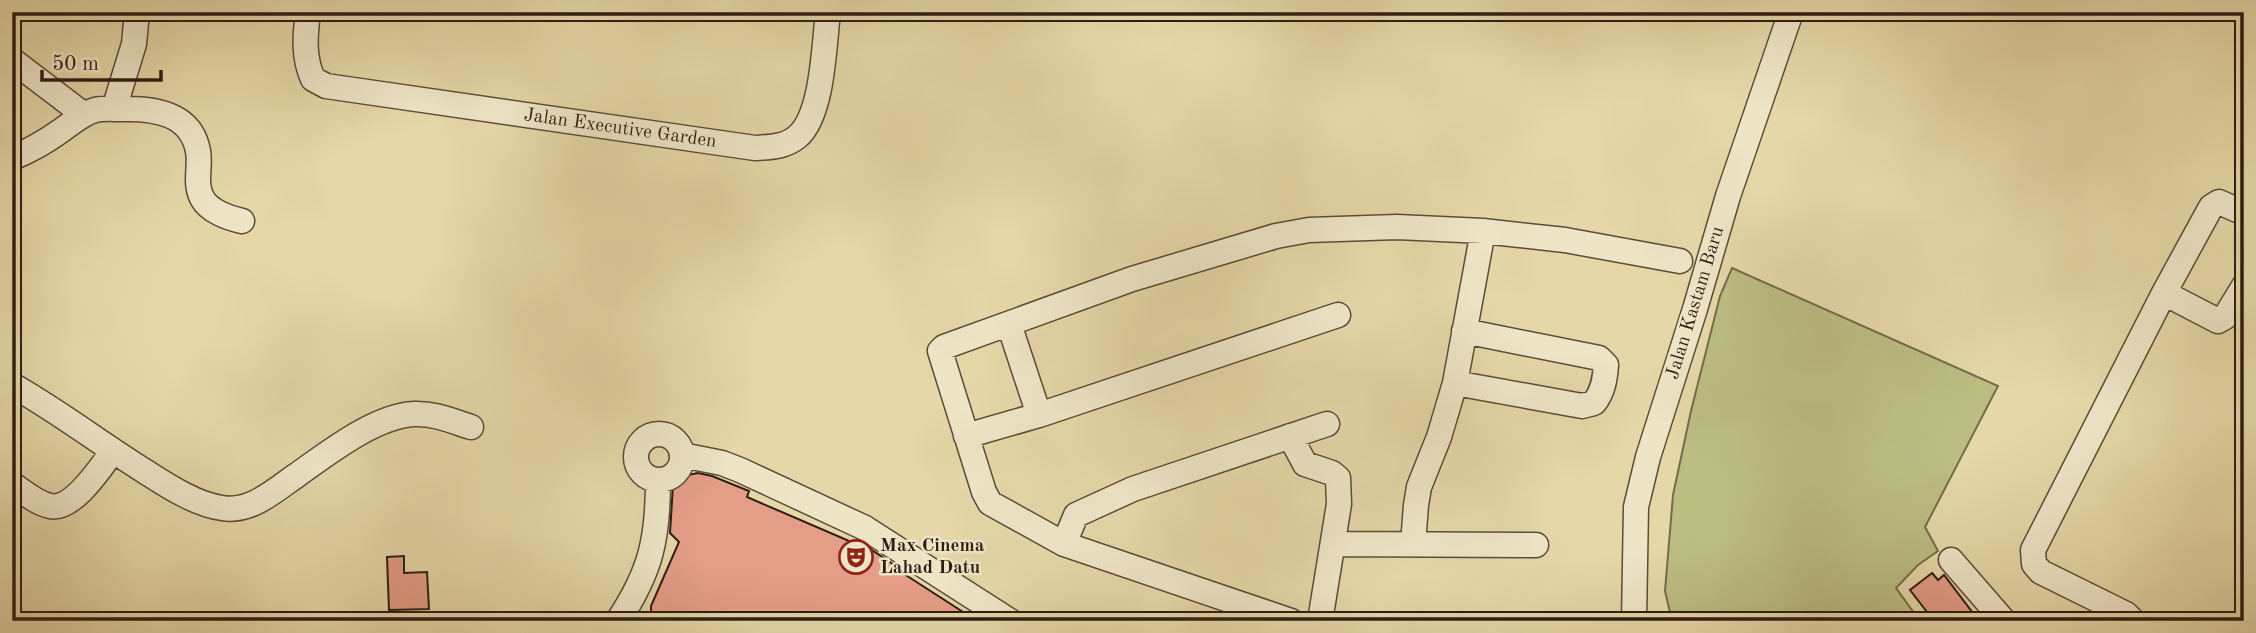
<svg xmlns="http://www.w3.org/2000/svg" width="2256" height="633" viewBox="0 0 2256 633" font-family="'Old Standard TT',serif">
  <rect width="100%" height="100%" fill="#e5d7a8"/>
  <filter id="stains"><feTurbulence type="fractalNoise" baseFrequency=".00286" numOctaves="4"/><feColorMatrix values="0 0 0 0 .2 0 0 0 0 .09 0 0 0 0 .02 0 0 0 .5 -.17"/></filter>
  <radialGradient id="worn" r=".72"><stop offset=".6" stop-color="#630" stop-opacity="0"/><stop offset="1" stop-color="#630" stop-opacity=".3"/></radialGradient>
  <path fill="#bbbd83" stroke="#746d4b" stroke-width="2" d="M 1732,268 L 1998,386 L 1925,527 L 1938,551 L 1918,565 L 1896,588 L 1920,621 L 1672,621 L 1665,591 L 1673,495 L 1691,411 L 1720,296 Z"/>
  <path fill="#e49d87" stroke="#2e1d13" stroke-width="2" d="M 698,473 L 712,476 L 749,491 L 747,497 L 856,544 L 858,541 L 902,570 L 901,572 L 977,621 L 651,621 L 651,606 L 679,542 L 670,533 L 673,485 L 683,476 Z
    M 404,556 L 404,573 L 427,572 L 429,609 L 389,610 L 387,557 Z
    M 1932,573 L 1938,580 L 1944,575 L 1979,621 L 1934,621 L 1910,590 Z"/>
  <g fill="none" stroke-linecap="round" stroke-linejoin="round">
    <g stroke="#5c4c38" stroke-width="27">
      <path id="minor" d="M 308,12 C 305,36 303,57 313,79 L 326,86 L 755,148 C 770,147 785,147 797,137 C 823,116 824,45 828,12
        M 12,60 L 83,114
        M 114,109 L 134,44 L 137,12
        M 12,158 C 29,151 45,142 59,132 C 71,124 81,114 95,110 C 104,108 113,109 122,109 C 154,108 191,113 198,151 C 201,167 194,182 202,198 C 209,211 228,218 242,221
        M 2164,293 L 2218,321 L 2225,317 L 2244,286
        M 1009,324 L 1039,415
        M 1455,383 L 1582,406 L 1594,403 C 1603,392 1605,379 1606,365 L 1599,358 L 1464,331
        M 12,385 C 58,411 101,444 146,472 C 168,486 195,504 222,508 C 251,513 275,490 297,475 C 328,453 375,416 414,414 C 434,413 452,421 471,427
        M636 457a23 23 0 1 1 46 0a23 23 0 1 1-46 0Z
        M 966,436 L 1039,415 L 1338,315
        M 1290,436 L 1305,464 L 1332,473 L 1338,478 L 1339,504 L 1320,621
        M 682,455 L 722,463 L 740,470 L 865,528 L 1010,621
        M 12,484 C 24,492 36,503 50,506 C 73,511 101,467 113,451
        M 1064,544 L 1076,515 L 1133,489 L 1327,424
        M 1333,544 L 1536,545
        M 1413,544 L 1416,505 L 1419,487 L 1439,437 L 1455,383 L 1483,231
        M 1951,560 L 2004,621
        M 618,621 C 651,571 658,539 658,480
        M 1291,621 L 1064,544 L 990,503 L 984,492 L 940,351 L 944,347 L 1132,279 L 1276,236 L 1309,230 L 1397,227 L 1483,231 L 1565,240 L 1680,261
        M 1634,621 L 1636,507 L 1648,457 L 1695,309 L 1728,196 L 1791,12
        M 2133,621 L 2126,614 L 2041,572 L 2034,564 L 2033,550 L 2164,293 L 2211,207 L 2219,202 L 2244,213"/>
    </g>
    <use href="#minor" stroke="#eee5c6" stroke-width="24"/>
  </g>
  <defs>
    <g id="theatre-ring" transform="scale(1.75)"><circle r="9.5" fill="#eee5c6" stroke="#8f2418" stroke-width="1.5"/><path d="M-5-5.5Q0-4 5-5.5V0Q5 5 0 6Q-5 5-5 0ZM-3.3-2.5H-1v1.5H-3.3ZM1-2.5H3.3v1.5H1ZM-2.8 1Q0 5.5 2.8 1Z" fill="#8f2418"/></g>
  </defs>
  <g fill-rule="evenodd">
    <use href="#theatre-ring" x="856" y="557"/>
  </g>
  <g text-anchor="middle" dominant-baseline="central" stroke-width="5" stroke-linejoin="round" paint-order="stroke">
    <g font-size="19" fill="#2e1d13" stroke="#eee5c6">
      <text transform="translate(620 129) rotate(8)">Jalan Executive Garden</text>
      <text transform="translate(1696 303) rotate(-73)">Jalan Kastam Baru</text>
    </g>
    <g font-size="19" font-weight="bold" fill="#2e1d13" stroke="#eee5c6" text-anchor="start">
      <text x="880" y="546">Max Cinema<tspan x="880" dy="22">Lahad Datu</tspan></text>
    </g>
  </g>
  <rect width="2256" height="633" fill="none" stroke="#e5d7a8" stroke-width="42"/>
  <rect x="14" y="14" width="2228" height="605" fill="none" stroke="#2e1d13" stroke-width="3.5"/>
  <rect x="21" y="21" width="2214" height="591" fill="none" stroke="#2e1d13" stroke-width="2"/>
  <path d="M42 70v10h119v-10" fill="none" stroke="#2e1d13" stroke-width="3.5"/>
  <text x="52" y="70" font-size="21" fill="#2e1d13" stroke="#eee5c6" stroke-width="5" paint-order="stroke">50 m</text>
  <rect width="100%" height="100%" filter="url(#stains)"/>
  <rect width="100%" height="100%" fill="url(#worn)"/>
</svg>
